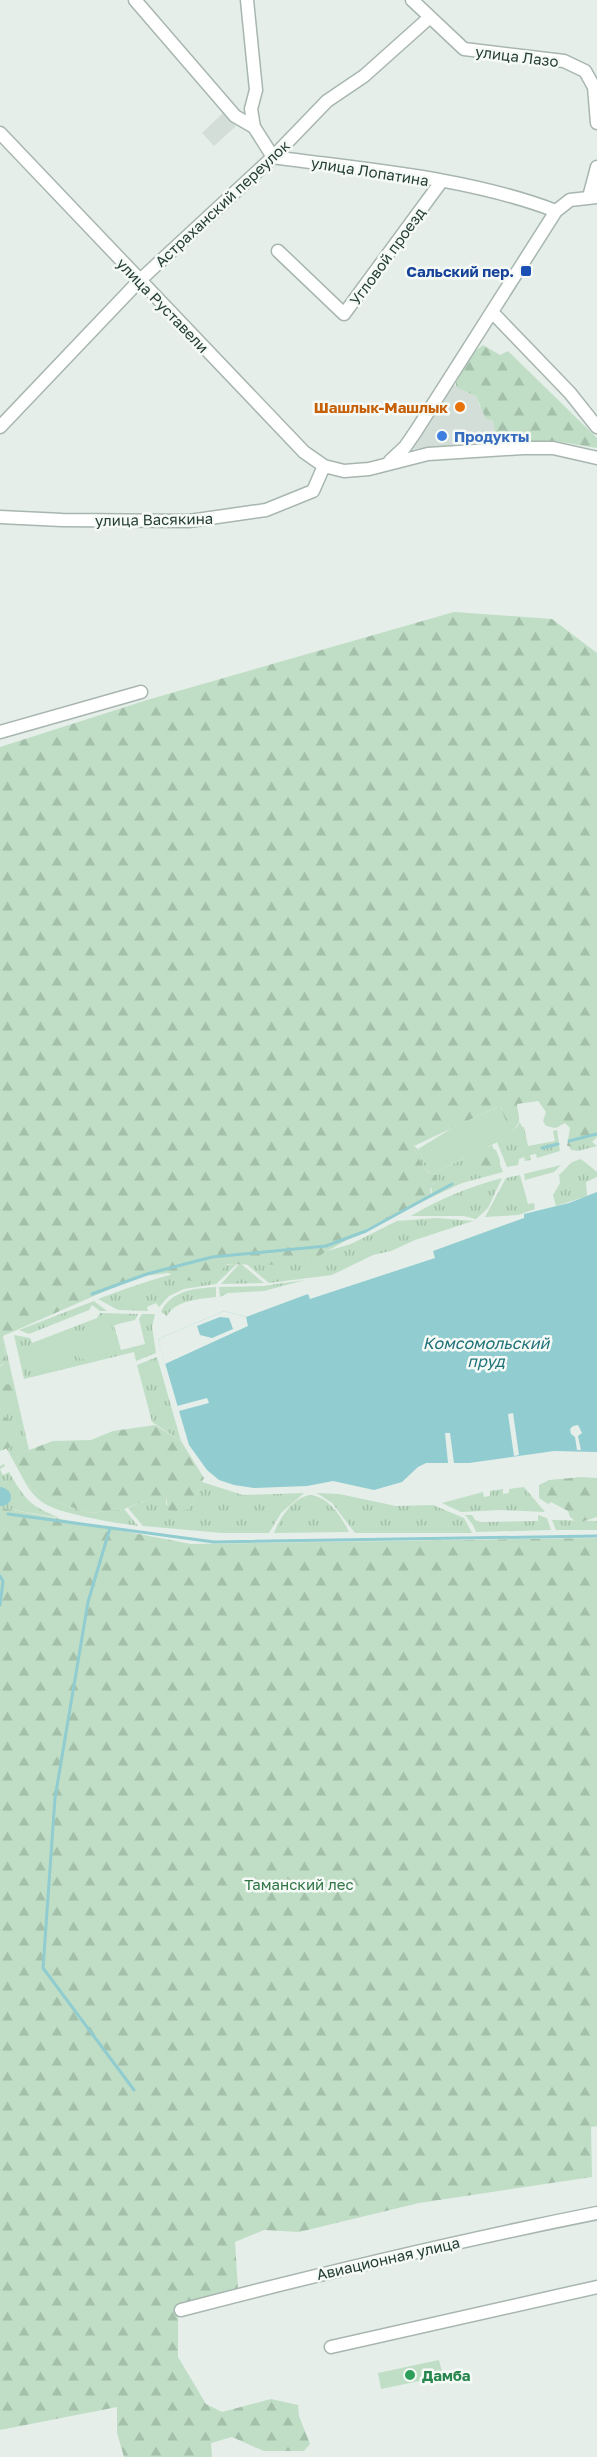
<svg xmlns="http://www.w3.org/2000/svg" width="597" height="2457" viewBox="0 0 597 2457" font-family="'Golos Text',sans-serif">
  <defs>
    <pattern id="grass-tufts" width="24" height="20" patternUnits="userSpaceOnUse" patternTransform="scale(1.5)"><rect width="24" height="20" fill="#bfdec5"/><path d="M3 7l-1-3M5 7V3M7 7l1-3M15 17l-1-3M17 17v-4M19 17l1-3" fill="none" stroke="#a4c0aa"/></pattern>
    <pattern id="forest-firs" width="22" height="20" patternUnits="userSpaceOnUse" patternTransform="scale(1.5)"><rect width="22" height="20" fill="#bfdec5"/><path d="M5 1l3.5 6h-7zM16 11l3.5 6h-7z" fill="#a4c0aa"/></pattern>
  </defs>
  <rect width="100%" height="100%" fill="#e5eee9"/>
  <path fill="#d3ded8" d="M 223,113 L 236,126 L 214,146 L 202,133 Z
    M 452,384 L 476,396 L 479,405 L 493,420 L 497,444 L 410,449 Z"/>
  <path fill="url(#grass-tufts)" d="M 520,1122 L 522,1127 L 524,1127 L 528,1146 L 555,1141 L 553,1131 L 557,1130 L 560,1151 L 537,1158 L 536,1154 L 530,1155 L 531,1160 L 525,1161 L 524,1157 L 519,1159 L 518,1165 L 507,1167 L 497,1142 L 511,1135 L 510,1131 L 517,1127 Z
    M 597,1131 L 597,1137 L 592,1142 L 597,1146 L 578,1151 L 571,1150 L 569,1146 L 583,1143 Z
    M 492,1145 L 503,1172 L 462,1183 L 432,1197 L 431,1175 L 419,1162 L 414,1146 L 418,1149 L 432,1174 Z
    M 581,1159 L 597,1172 L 597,1177 L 586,1182 L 587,1196 L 556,1206 L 553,1195 L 560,1183 L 559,1175 L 572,1162 Z
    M 561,1165 L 554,1172 L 525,1180 L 524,1174 Z
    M 520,1175 L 528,1204 L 534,1203 L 535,1209 L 518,1215 L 485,1217 L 506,1178 Z
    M 502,1178 L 488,1208 L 476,1219 L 464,1216 L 411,1216 C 441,1198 469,1187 502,1178 Z
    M 437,1218 L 473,1221 L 415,1240 L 391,1251 L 373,1255 L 332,1275 L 269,1283 L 244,1262 L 317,1254 L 351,1244 L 397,1221 Z
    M 240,1263 L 264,1283 L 221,1284 Z
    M 237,1264 L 216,1284 L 184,1289 L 169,1296 L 159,1307 L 156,1303 L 147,1307 L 148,1311 L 118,1310 L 98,1299 C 144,1282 188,1266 237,1264 Z
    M 305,1280 L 264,1291 L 228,1293 L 220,1297 L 219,1287 L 263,1286 Z
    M 216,1287 L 216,1297 C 200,1299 175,1300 167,1316 L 161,1312 C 170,1291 195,1288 216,1287 Z
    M 94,1301 L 107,1311 L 100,1311 L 92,1305 L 89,1310 L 29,1334 L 19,1330 Z
    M 100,1313 L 138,1314 L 135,1320 L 114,1325 L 121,1350 L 145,1344 L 139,1319 L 142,1314 L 155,1314 L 152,1327 L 156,1353 L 136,1361 L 134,1352 L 24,1379 L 14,1335 L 30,1338 L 32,1343 L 97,1318 Z
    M 3,1336 L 29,1450 L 21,1453 L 14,1462 L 0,1437 L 0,1367 L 6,1361 Z
    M 157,1357 L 181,1441 L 152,1422 L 137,1365 Z
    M 4,1464 L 5,1466 L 0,1469 L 3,1475 L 9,1472 C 26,1501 29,1505 60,1518 L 3,1508 L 0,1502 L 0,1466 Z
    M 202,1482 L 243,1495 L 304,1493 L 281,1513 L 269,1533 L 222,1533 L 143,1526 L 128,1508 L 150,1499 L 166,1495 L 166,1505 L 189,1509 Z
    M 26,1484 L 44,1498 L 89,1513 L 124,1509 L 138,1526 C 116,1523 58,1514 42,1502 C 35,1497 30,1491 26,1484 Z
    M 524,1487 L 545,1512 L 500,1510 L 461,1512 L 442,1503 L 483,1492 L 484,1497 L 490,1496 L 490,1491 L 503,1489 L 503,1494 L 509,1493 L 509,1489 Z
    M 317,1493 L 339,1494 L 396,1506 L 433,1505 L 464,1518 L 472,1533 L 355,1533 L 332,1503 Z
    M 310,1495 C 329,1497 341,1516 349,1532 L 274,1533 C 280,1518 292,1498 310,1495 Z
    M 465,1515 L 472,1515 L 475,1520 L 481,1522 L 538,1521 L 538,1515 L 547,1518 L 551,1530 L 476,1532 L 473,1525 Z
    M 552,1520 L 597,1521 L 597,1530 L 556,1530 Z"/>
  <path fill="url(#forest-firs)" d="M 483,345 L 500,355 L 508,351 L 597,438 L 597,448 L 555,441 L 524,442 L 504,431 L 496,437 L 493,420 L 486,419 L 476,396 L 456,387 L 456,382 L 474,352 Z
    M 454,612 L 552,619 L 597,653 L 597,1132 L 578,1147 L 567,1146 L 570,1128 L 565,1123 L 556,1128 L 546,1126 L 543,1121 L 546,1112 L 538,1101 L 517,1104 C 518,1117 524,1124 510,1131 C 500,1124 499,1120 502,1108 L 497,1107 L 414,1146 C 418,1158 421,1166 431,1175 L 437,1175 L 437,1182 L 430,1189 L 432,1197 L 370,1227 L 308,1262 L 267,1265 L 227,1264 L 217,1276 L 204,1283 L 180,1279 L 168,1273 L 137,1277 L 3,1336 L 6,1361 L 0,1366 L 0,747 L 147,700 Z
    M 481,1144 L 496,1150 L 500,1160 L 499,1171 L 485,1171 L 464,1163 L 464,1157 Z
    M 13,1384 L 15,1401 L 0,1406 L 0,1389 L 3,1385 Z
    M 0,1414 L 13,1422 L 15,1432 L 13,1446 L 0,1451 Z
    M 155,1425 L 181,1441 L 204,1478 L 189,1509 L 175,1512 L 168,1510 L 166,1496 L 150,1499 L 124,1509 L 89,1513 L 44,1498 L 26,1484 L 14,1462 L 21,1453 L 53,1441 L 91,1440 L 113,1431 Z
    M 581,1477 L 597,1478 L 597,1517 L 578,1523 L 570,1517 L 568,1511 L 551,1502 L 548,1504 L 539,1498 L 539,1485 L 549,1480 Z
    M 0,1502 L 3,1508 L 191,1544 L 597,1538 L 597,2126 L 591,2127 L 592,2177 L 419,2203 L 299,2232 L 264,2230 L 235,2242 L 238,2290 L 193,2300 L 178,2318 L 178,2357 L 206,2404 L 222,2412 L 271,2399 L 298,2405 L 299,2416 L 310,2444 L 304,2451 L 264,2451 L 232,2437 L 211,2443 L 212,2457 L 124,2457 L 117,2433 L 117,2407 L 0,2430 Z"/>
  <path fill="#bfdec5" d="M 500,1106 L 512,1135 L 432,1174 L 418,1149 L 454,1127 Z
    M 111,1324 L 118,1351 L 80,1360 L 73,1334 Z
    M 67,1336 L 74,1364 L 33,1374 L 26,1346 Z
    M 439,2360 L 443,2376 L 381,2389 L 378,2373 Z"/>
  <path fill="#90ccd0" d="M 597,1192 L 597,1452 L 554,1451 L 469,1463 L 426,1463 L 418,1467 L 402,1482 L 374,1490 L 333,1481 L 307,1486 L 254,1488 L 234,1485 L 219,1480 L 207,1470 L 189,1445 L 158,1339 L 224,1311 L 246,1317 L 308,1294 L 310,1299 L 435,1258 L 433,1251 L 524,1218 L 524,1214 L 569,1203 Z"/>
  <path fill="#e5eee9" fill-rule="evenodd" d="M 224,1311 L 246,1317 L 248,1326 L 165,1364 L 158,1339 ZM 220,1317 L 229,1318 L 233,1329 L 212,1338 L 200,1335 L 197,1326 Z
    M 207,1398 L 209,1403 L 179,1411 L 177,1406 Z
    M 513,1413 L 519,1455 L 514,1456 L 508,1414 Z
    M 578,1425 L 582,1433 L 578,1436 L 581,1450 L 577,1450 L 575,1437 L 571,1434 L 570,1429 L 573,1426 Z
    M 445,1433 L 450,1433 L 454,1463 L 448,1463 Z"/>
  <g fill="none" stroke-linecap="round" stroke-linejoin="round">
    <path stroke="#90ccd0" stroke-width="3" d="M 569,1141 L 597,1134
      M 542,1148 L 558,1144
      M 92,1294 L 147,1274 L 212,1257 L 326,1246 L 366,1231 L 452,1184
      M 8,1514 L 214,1542 L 597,1536
      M 110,1528 L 88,1602 L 55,1798 L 43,1968 L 134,2090
      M 0,1576 L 3,1581 L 0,1605"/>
    <path stroke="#90ccd0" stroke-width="18" d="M 0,1496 L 2,1497"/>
    <g stroke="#a8b6b0" stroke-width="15">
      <path id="minor" d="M 135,0 L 235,116 L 254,127 L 273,157 C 367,170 467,177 556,211
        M 247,0 L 256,90 L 251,109 L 254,127
        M 412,0 L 464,49 L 564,61 L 585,71 L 594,87 L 597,123
        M 0,133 L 304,452 L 324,466 L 344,471 L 369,469 L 428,454 L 523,448 L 553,448 L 597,458
        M 589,197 L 597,167
        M 278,251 L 344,314 L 441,182
        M 492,312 L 570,393 L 597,427
        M 0,427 L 139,281 L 273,157 L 327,101 L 364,76 L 430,17
        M 390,461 L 405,447 L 416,431 L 556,211 L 570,200 L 597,197
        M 0,517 L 62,520 L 189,521 L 266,510 L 313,491 L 324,466
        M 0,732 L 141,692
        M 181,2310 C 319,2274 457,2241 597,2213
        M 331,2347 L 597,2287"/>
    </g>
    <use href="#minor" stroke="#fff" stroke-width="12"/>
  </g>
  <rect fill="#1a4fb4" stroke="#f6faf7" stroke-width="2" x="520" y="265" width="12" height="12" rx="3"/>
  <circle fill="#e8710a" stroke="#f6faf7" stroke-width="2" cx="460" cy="407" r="6"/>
  <circle fill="#3f7fe0" stroke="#f6faf7" stroke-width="2" cx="442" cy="436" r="6"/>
  <circle fill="#2e9e5b" stroke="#f6faf7" stroke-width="2" cx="410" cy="2375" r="6"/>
  <g text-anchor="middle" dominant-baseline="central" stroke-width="5" stroke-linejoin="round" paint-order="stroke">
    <g font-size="15" fill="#253f36" stroke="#f6faf7">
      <text transform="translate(517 56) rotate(7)">улица Лазо</text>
      <text transform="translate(370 171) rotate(9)">улица Лопатина</text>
      <text transform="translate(222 203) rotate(-43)">Астраханский переулок</text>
      <text transform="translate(387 256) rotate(-54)">Угловой проезд</text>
      <text transform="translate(163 305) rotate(46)">улица Руставели</text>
      <text transform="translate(154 519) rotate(-1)">улица Васякина</text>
      <text transform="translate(388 2258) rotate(-13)">Авиационная улица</text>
    </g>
    <g font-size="15" font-weight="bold" fill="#164399" stroke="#f6faf7" text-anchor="end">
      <text x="514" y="271">Сальский пер.</text>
    </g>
    <g font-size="15" font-weight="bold" fill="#c56008" stroke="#f6faf7" text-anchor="end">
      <text x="448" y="407">Шашлык-Машлык</text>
    </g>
    <g font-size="15" font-weight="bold" fill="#366cbe" stroke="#f6faf7" text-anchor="start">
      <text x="454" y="436">Продукты</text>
    </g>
    <g font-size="15" fill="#307545" stroke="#f6faf7">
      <text x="299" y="1884">Таманский лес</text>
    </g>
    <g font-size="15" font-weight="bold" fill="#27864d" stroke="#f6faf7" text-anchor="start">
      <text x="422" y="2375">Дамба</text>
    </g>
    <g font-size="16" font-style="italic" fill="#207279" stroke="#f6faf7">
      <text x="486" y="1343">Комсомольский<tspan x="486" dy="18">пруд</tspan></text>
    </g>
  </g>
</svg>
